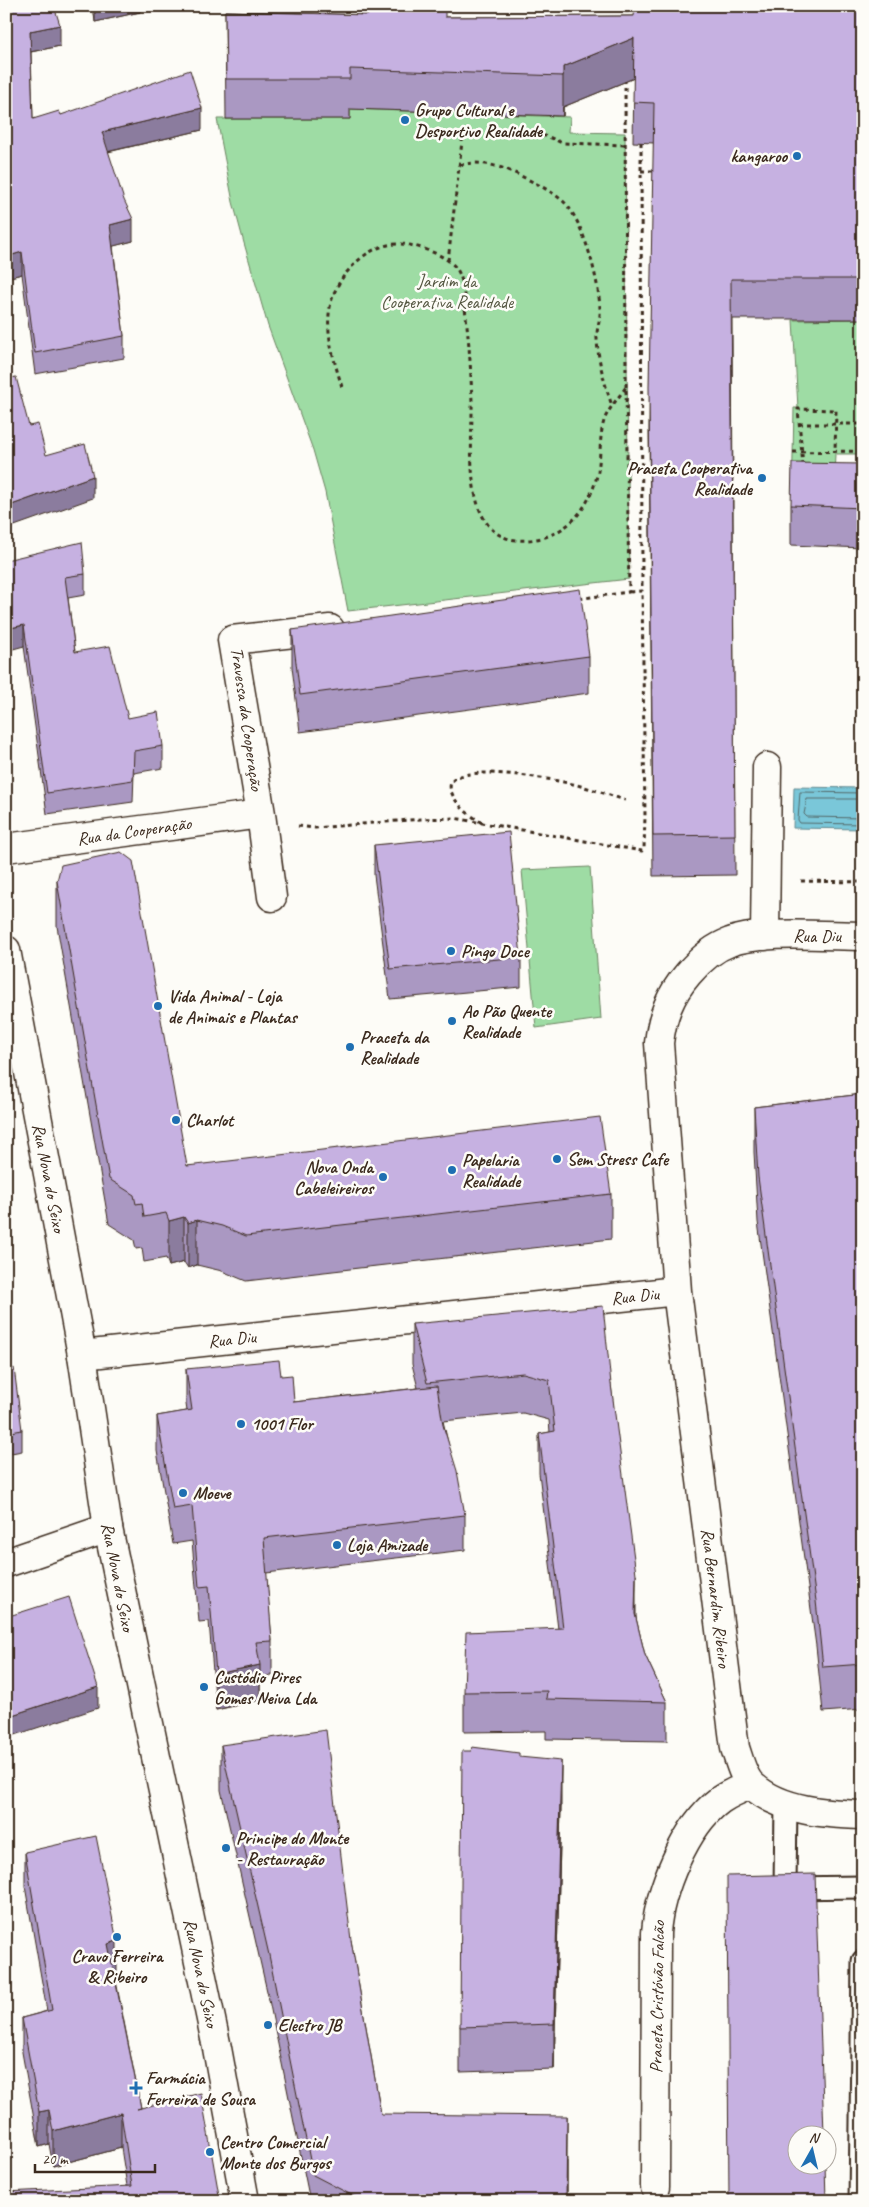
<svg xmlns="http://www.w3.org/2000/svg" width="869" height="2207" viewBox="0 0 869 2207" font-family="Caveat,sans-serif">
  <rect width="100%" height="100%" fill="#fdfcf7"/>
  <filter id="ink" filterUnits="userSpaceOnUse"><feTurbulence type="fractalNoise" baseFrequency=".02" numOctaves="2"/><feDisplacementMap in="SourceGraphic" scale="10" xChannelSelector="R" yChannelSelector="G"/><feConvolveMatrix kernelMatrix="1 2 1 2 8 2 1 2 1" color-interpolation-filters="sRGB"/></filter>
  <g filter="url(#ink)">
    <path fill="#9edca4" stroke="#6c8361" d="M 350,109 L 570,117 L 569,132 L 625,133 L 629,579 L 348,611 L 325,492 L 313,450 L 268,326 L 244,243 L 233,202 L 217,119 L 350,119 Z
      M 863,319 L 863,454 L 835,454 L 833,504 L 792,503 L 794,408 L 798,408 L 793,320 Z
      M 590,867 L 601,1019 L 536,1028 L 522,870 Z"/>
    <path fill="#7ac7d9" stroke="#61888e" d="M 794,787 L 863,788 L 863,829 L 793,828 Z"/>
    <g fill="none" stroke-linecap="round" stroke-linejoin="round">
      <path stroke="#546969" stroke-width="1" d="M 863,793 L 800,792 L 798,820 L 800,823 L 863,824
        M 863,799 L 807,799 L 804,814 L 807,817 L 863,818"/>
      <g stroke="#3b2a1e" stroke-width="25">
        <path id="service" d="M 786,1803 L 785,1888 L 863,1887
          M 860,2201 L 863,1961"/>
      </g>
      <g stroke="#3b2a1e" stroke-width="31">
        <path id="minor" d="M 6,848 L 261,814
          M 272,897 L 261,814 L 232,640 L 330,629
          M 765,936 L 767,767
          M 863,936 C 827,936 761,930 730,942 C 713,948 699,961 688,974 C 670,995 662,1016 659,1043 L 677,1291 L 735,1748 C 739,1759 743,1778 753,1786 C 781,1811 827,1814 863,1815
          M 82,1355 L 677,1291
          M 6,1563 L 108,1528
          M 655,2187 L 656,1933 C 659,1891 685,1826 720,1800 C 730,1793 740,1789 751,1785"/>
      </g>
      <g stroke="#3b2a1e" stroke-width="31">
        <path id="secondary" d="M 6,950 L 82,1355 L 108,1528 L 217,2048 L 245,2201"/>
      </g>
      <path stroke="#3b2a1e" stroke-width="3" stroke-dasharray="4 4" stroke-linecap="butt" d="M 627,21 L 627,6
        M 625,79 L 626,387
        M 641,142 L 642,591
        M 460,165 C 482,159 505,168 525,178 C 539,185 553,192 564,202 C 584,222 599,281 600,309 C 601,319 596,329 597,339 C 598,362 605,384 612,406
        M 641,171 L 655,171
        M 448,261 L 463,133 L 547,136 L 562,143 L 625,145
        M 342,387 C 330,347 317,308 347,272 C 363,253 384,240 409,245 C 425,248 450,257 458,271 C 464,282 464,296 465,308 C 469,340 471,371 472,402 C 473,440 460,536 517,540 C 561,543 590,512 598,471 C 601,454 599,434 605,418 C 610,407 619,397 626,387 L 629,592 L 577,599
        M 799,424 L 863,424
        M 793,452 L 863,451
        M 803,466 L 798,409 L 836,410 L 835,452
        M 482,823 C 469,814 457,807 451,791 C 439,757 563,781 577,785 C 593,789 609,795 625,800
        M 298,826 L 315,828 L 421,819 L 454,818 L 642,851 L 644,849 L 645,816 L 642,591 L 629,592
        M 801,881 L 863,882"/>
      <use href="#service" stroke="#fdfcf7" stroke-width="21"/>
      <use href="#minor" stroke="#fdfcf7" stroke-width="28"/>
      <use href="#secondary" stroke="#fdfcf7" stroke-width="28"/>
    </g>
    <path fill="#aa98c2" stroke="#3b2a1e" d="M 6,6 L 60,46 L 31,52 L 33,119 L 61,115 L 202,130 L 108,152 L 133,241 L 113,246 L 124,336 L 124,358 L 35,374 L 22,274 L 6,278 Z
      M 93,6 L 140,6 L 140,12 L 95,22 Z
      M 863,6 L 863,319 L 732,319 L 735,875 L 653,876 L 649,428 L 654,143 L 633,142 L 634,78 L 563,107 L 563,116 L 350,109 L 350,119 L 226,119 L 225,11 L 446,17 L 634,16 Z
      M 863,464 L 863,548 L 791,545 L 791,505 Z
      M 6,560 L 85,574 L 85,595 L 68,598 L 75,652 L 128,718 L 163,746 L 163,768 L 134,773 L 133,802 L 47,814 L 24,646 Z
      M 292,630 L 589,656 L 589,693 L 300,732 L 292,667 Z
      M 374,845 L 521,957 L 521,987 L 390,999 L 374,875 Z
      M 57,881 L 187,1166 L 611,1194 L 611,1239 L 246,1281 L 222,1271 L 197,1265 L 188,1268 L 184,1262 L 169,1266 L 166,1258 L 144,1262 L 142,1248 L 136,1249 L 134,1240 L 109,1224 L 57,926 Z
      M 863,1094 L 863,1709 L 823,1712 L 816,1646 L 758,1222 L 754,1152 L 754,1107 Z
      M 412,1324 L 611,1384 L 636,1618 L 645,1655 L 667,1702 L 667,1741 L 546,1739 L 546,1731 L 464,1732 L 464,1692 L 558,1629 L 539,1473 L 539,1434 L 550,1432 L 549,1420 L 523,1413 L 443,1421 L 465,1515 L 465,1550 L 266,1573 L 272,1641 L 272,1676 L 260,1677 L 260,1700 L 216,1710 L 209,1621 L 199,1622 L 192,1541 L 173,1544 L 157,1451 L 157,1416 L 187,1411 L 186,1404 L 186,1369 L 281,1376 L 294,1402 L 418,1388 L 412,1364 Z
      M 6,1371 L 22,1430 L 22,1451 L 6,1454 Z
      M 221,1745 L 351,1940 L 381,2114 L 567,2161 L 567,2201 L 310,2201 L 269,2000 L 221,1790 Z
      M 519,1758 L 561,1806 L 554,2069 L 460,2072 L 460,2027 Z
      M 25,1852 L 117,1976 L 115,1976 L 141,2108 L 220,2201 L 127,2186 L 121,2148 L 53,2166 L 49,2144 L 39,2147 L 22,2052 L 22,2018 L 47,2011 L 25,1886 Z"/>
    <path fill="#8b7c9e" stroke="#3b2a1e" d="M 95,6 L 140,6 L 140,12 L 95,22 Z
      M 60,25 L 60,46 L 30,52 L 30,31 Z
      M 634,38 L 634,78 L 563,107 L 563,116 L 563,67 Z
      M 202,108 L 202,130 L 102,153 L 102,132 Z
      M 133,219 L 133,241 L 110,247 L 110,225 Z
      M 22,252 L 22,274 L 6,278 L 6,257 Z
      M 93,476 L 93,498 L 6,529 L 6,507 Z
      M 24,625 L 24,646 L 6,651 L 6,629 Z
      M 184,1217 L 184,1262 L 169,1266 L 169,1221 Z
      M 197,1220 L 197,1265 L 188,1268 L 188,1223 Z
      M 10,1292 L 10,1331 L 6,1332 L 6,1294 Z
      M 6,1462 L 7,1462 L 6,1483 Z
      M 636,1574 L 636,1613 L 635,1654 L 635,1614 Z
      M 260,1665 L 260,1700 L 216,1710 L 216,1674 Z
      M 98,1687 L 98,1708 L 6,1738 L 6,1717 Z
      M 561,1761 L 561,1806 L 554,2069 L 554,2024 Z
      M 117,1941 L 117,1976 L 108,1978 L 108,1944 Z
      M 49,2110 L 49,2144 L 39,2147 L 39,2112 Z
      M 121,2113 L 121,2148 L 53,2166 L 53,2131 Z
      M 567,2116 L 567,2201 L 566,2201 Z"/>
    <path fill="#c6b1e1" stroke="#3b2a1e" d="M 6,6 L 54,6 L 60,25 L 30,31 L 33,119 L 59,111 L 61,115 L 190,70 L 202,108 L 102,132 L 124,200 L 133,219 L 110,225 L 124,336 L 35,353 L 22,252 L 6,257 Z
      M 368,6 L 445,6 L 445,17 L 634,16 L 635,6 L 863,6 L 863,279 L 731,279 L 735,835 L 653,836 L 649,387 L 654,103 L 633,102 L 634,38 L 563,67 L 563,76 L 350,69 L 350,79 L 226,79 L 225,11 L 368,15 Z
      M 16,377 L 29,426 L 38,424 L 46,455 L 85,444 L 93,476 L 6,507 L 6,379 Z
      M 792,463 L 863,464 L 863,508 L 791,505 Z
      M 82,542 L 85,574 L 65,577 L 75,652 L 110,646 L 128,718 L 158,712 L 163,746 L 134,751 L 133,780 L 47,793 L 24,625 L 6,629 L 6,560 Z
      M 580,589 L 589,656 L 300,695 L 292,630 Z
      M 509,832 L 521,957 L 390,969 L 374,845 Z
      M 121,852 L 133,861 L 187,1166 L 600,1117 L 611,1194 L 246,1236 L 222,1226 L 197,1220 L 188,1223 L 184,1217 L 169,1221 L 166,1213 L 144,1217 L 142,1203 L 136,1204 L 134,1195 L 109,1179 L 57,881 L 61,865 Z
      M 863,1094 L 863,1664 L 823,1667 L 816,1601 L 758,1177 L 754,1107 Z
      M 6,1272 L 10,1292 L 6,1294 Z
      M 603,1306 L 611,1384 L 636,1574 L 635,1614 L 645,1655 L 667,1702 L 546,1699 L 547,1691 L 464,1692 L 466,1632 L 563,1628 L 539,1434 L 555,1431 L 549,1380 L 523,1373 L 427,1383 L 412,1324 Z
      M 279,1360 L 281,1376 L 292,1375 L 294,1402 L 437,1386 L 443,1425 L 457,1471 L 465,1515 L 264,1538 L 272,1641 L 256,1642 L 260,1665 L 216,1674 L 209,1586 L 199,1587 L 192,1506 L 173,1509 L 157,1416 L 192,1410 L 186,1369 Z
      M 14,1368 L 22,1430 L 6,1433 L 6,1371 Z
      M 69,1597 L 98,1687 L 6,1717 L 6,1617 Z
      M 326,1730 L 351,1940 L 381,2114 L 567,2116 L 566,2201 L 363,2201 L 313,2175 L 269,1955 L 221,1745 Z
      M 472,1747 L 519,1753 L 519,1757 L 561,1761 L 554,2024 L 460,2027 L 462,1751 L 471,1751 Z
      M 96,1836 L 117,1941 L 108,1944 L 141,2108 L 137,2109 L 201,2093 L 220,2201 L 6,2201 L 6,2192 L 132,2186 L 121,2113 L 53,2131 L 49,2110 L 39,2112 L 22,2018 L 52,2010 L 25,1852 Z
      M 815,1874 L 824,2134 L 796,2134 L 796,2164 L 825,2164 L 826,2201 L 729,2201 L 727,1876 Z"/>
  </g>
  <g fill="#1f6fb2" stroke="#fdfcf7" stroke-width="2">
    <circle cx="405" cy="120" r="5"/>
    <circle cx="797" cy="156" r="5"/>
    <circle cx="762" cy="478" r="5"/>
    <circle cx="451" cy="951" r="5"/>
    <circle cx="158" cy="1006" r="5"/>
    <circle cx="452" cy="1021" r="5"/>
    <circle cx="350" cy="1047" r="5"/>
    <circle cx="176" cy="1120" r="5"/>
    <circle cx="557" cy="1159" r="5"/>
    <circle cx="452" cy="1170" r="5"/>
    <circle cx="383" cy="1177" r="5"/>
    <circle cx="241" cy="1424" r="5"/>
    <circle cx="183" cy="1493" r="5"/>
    <circle cx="337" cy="1545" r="5"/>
    <circle cx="204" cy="1687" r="5"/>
    <circle cx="226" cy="1848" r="5"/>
    <circle cx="117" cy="1937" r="5"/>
    <circle cx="268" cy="2025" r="5"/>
    <path d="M133.5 2080.5h5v5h5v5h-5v5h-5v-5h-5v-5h5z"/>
    <circle cx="210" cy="2152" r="5"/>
  </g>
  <g text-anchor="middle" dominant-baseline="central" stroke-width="5" stroke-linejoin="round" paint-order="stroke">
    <g font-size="18" font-weight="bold" fill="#3b2a1e" stroke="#fdfcf7" text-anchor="start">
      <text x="415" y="110">Grupo Cultural e<tspan x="415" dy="21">Desportivo Realidade</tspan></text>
      <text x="787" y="156" text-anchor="end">kangaroo</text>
      <text x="752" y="468" text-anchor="end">Praceta Cooperativa<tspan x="752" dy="21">Realidade</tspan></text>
      <text x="461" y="951">Pingo Doce</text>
      <text x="168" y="996">Vida Animal - Loja<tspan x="168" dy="21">de Animais e Plantas</tspan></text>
      <text x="462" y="1011">Ao Pão Quente<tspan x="462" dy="21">Realidade</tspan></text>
      <text x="360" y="1037">Praceta da<tspan x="360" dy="21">Realidade</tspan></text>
      <text x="186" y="1120">Charlot</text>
      <text x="567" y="1159">Sem Stress Cafe</text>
      <text x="462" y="1160">Papelaria<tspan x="462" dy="21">Realidade</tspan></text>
      <text x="373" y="1167" text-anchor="end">Nova Onda<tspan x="373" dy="21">Cabeleireiros</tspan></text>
      <text x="251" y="1424">1001 Flor</text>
      <text x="193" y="1493">Moeve</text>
      <text x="347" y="1545">Loja Amizade</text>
      <text x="214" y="1677">Custódio Pires<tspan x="214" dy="21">Gomes Neiva Lda</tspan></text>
      <text x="236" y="1838">Principe do Monte<tspan x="236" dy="21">- Restauração</tspan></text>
      <text x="117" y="1956" text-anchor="middle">Cravo Ferreira<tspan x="117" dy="21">&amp; Ribeiro</tspan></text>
      <text x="278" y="2025">Electro JB</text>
      <text x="146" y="2078">Farmácia<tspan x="146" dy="21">Ferreira de Sousa</tspan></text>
      <text x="220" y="2142">Centro Comercial<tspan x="220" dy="21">Monte dos Burgos</tspan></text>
    </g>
    <g font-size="18" fill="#545640" stroke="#fdfcf7">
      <text x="447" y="281">Jardim da<tspan x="447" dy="21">Cooperativa Realidade</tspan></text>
    </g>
    <g font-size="18" fill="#3b2a1e" stroke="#fdfcf7">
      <text transform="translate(247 719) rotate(82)">Travessa da Cooperação</text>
      <text transform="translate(134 831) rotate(-8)">Rua da Cooperação</text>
      <text x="817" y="936">Rua Diu</text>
      <text transform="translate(49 1178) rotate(79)">Rua Nova do Seixo</text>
      <text transform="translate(635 1296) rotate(-6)">Rua Diu</text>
      <text transform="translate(232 1339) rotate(-6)">Rua Diu</text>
      <text transform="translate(118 1577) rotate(79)">Rua Nova do Seixo</text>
      <text transform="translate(716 1598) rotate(83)">Rua Bernardim Ribeiro</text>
      <text transform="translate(201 1973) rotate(78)">Rua Nova do Seixo</text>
      <text transform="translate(657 1997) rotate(-89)">Praceta Cristóvão Falcão</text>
    </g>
  </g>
  <rect width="869" height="2207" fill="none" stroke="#fdfcf7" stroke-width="25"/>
  <rect x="12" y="12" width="844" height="2182" fill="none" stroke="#3b2a1e" stroke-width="2" filter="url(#ink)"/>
  <g transform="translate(812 2150) rotate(8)"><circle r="24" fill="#fdfcf7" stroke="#afa8a0"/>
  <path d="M0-4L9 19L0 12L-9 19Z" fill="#1f6fb2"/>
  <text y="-8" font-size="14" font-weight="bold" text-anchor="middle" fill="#3b2a1e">N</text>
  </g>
  <path d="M35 2164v8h120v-8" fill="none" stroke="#3b2a1e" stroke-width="2.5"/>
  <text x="42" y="2164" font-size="15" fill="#3b2a1e" stroke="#fdfcf7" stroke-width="4" paint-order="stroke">20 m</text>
</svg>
